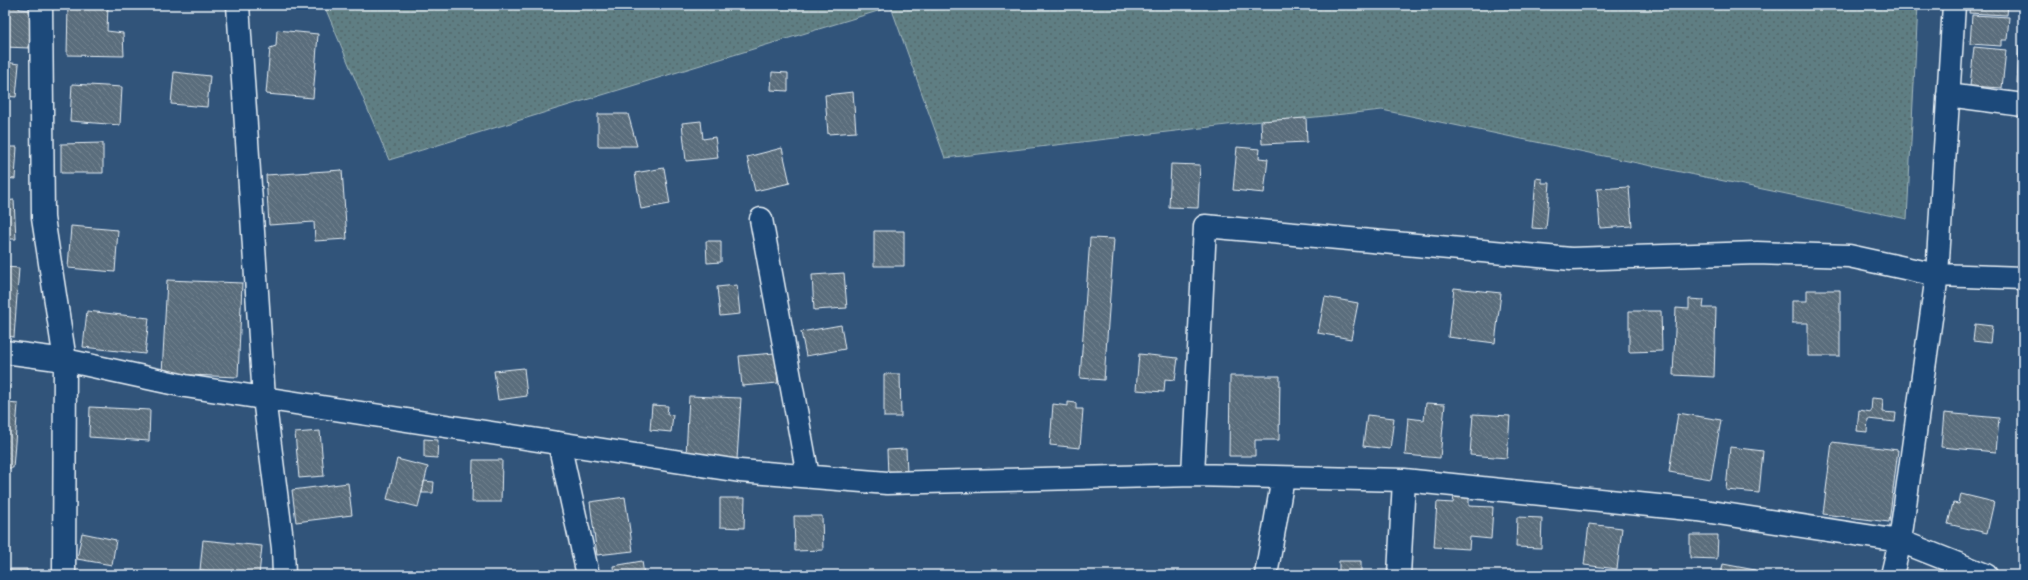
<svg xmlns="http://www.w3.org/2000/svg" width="2028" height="580" viewBox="0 0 2028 580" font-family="Pangolin,sans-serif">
  <defs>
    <pattern id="grass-dots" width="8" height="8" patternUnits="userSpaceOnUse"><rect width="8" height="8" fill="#5e7e83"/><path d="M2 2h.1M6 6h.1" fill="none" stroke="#536669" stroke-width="1.8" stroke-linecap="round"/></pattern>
    <pattern id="building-back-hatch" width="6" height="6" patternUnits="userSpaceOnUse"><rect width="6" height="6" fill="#5a6d7b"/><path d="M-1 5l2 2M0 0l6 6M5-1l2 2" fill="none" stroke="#72828e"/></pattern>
  </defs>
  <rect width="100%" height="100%" fill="#31547a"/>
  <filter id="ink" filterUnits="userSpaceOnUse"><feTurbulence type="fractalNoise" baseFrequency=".025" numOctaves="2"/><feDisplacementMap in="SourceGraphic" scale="8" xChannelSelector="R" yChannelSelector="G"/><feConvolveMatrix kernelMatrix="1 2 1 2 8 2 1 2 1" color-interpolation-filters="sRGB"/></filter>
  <g filter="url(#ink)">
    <path fill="url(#grass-dots)" stroke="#a3b8be" d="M 324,5 L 1918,5 L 1907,219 L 1382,110 L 1306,118 L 1261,121 L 945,158 L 891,7 L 389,160 Z"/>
    <path fill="url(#building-back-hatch)" stroke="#e8f1f8" d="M 5,5 L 19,5 L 19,9 L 31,10 L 29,48 L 5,47 Z
      M 68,5 L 108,5 L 107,31 L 123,33 L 124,56 L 67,55 Z
      M 1970,5 L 2008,5 L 2007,15 L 1969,13 Z
      M 1972,15 L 2009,17 L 2007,40 L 2001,40 L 2001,46 L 1970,44 Z
      M 277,30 L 318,34 L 313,98 L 266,94 L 270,48 L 276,46 Z
      M 2019,46 L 2023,46 L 2023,84 L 2017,83 Z
      M 1974,47 L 2006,50 L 2002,88 L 1970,86 Z
      M 5,62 L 19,64 L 16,97 L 5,96 Z
      M 174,72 L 210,76 L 207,107 L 171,104 Z
      M 772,72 L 788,73 L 788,91 L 771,90 Z
      M 72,84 L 122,87 L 120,125 L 70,121 Z
      M 853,92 L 856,132 L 828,134 L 825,95 Z
      M 598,114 L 628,114 L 637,146 L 598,146 Z
      M 1306,118 L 1307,142 L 1262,144 L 1261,121 Z
      M 701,121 L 703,139 L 715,137 L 718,158 L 686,161 L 682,123 Z
      M 103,143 L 103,173 L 61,173 L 61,144 Z
      M 5,147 L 17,147 L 15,179 L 5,178 Z
      M 1237,147 L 1260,149 L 1259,158 L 1268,159 L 1264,193 L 1233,190 Z
      M 782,148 L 790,183 L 755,191 L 747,157 Z
      M 1171,164 L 1200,165 L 1198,208 L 1169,207 Z
      M 664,168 L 670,204 L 641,209 L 635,173 Z
      M 342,170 L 347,239 L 315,241 L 314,222 L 269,225 L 266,175 Z
      M 1536,178 L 1542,179 L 1542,183 L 1550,183 L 1546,229 L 1532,228 Z
      M 1629,187 L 1632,226 L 1600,228 L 1597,189 Z
      M 14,200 L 16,239 L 5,239 L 5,201 Z
      M 71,226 L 118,230 L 115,272 L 68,268 Z
      M 874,231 L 904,231 L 904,266 L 874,266 Z
      M 1090,238 L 1114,239 L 1104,380 L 1080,378 Z
      M 706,241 L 721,241 L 721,262 L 707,263 Z
      M 5,267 L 19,268 L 14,337 L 5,336 Z
      M 844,273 L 847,308 L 814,310 L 812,275 Z
      M 167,280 L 242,283 L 238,377 L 162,374 Z
      M 737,285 L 740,314 L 720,316 L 717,287 Z
      M 1454,288 L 1501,293 L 1495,343 L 1448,337 Z
      M 1807,290 L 1840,290 L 1840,356 L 1808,356 L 1808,323 L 1792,323 L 1792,301 L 1807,301 Z
      M 1325,297 L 1358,303 L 1351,339 L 1318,333 Z
      M 1689,299 L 1704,300 L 1703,308 L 1716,308 L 1714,377 L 1673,375 L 1676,308 L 1689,309 Z
      M 87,311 L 149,318 L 145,354 L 83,347 Z
      M 1629,311 L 1661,311 L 1662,351 L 1629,352 Z
      M 1975,324 L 1992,326 L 1990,343 L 1973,341 Z
      M 841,325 L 845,349 L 806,356 L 801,332 Z
      M 775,353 L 778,383 L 742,386 L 739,356 Z
      M 1139,354 L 1178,358 L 1175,380 L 1165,379 L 1164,392 L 1136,390 Z
      M 524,368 L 527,396 L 498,400 L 494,371 Z
      M 884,374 L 900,374 L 901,417 L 884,417 Z
      M 1230,376 L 1280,376 L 1279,440 L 1255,440 L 1255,456 L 1229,456 Z
      M 5,386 L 9,386 L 7,403 L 18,404 L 13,468 L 5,468 Z
      M 689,396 L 741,398 L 737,459 L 686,456 Z
      M 1872,398 L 1883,399 L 1882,412 L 1896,413 L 1895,422 L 1868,419 L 1867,432 L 1857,431 L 1859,410 L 1871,412 Z
      M 1068,402 L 1076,403 L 1076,409 L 1083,409 L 1080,448 L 1050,445 L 1053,404 L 1068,406 Z
      M 1426,403 L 1445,404 L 1440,458 L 1405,455 L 1408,418 L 1424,420 Z
      M 652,405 L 668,406 L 667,414 L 673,415 L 671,432 L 650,430 Z
      M 90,407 L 150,410 L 149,441 L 89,437 Z
      M 1678,413 L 1721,420 L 1711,479 L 1669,472 Z
      M 1944,413 L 1999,418 L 1996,452 L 1941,447 Z
      M 1473,414 L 1510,416 L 1507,458 L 1470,455 Z
      M 1367,415 L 1394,418 L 1390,449 L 1363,446 Z
      M 320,431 L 324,476 L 299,478 L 295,433 Z
      M 424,439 L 438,440 L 437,458 L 424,457 Z
      M 1832,442 L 1898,450 L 1889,522 L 1823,514 Z
      M 1730,447 L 1763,451 L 1759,493 L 1726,490 Z
      M 906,449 L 907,474 L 888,475 L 887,450 Z
      M 397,459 L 428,467 L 418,507 L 387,499 Z
      M 473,460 L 502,460 L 501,502 L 472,502 Z
      M 424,481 L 434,482 L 433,493 L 422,493 Z
      M 348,483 L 352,515 L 296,522 L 292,490 Z
      M 1961,494 L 1994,502 L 1987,533 L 1948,524 L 1953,503 L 1959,504 Z
      M 1454,496 L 1469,497 L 1469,506 L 1493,507 L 1491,539 L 1470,537 L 1469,549 L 1434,547 L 1437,502 L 1453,503 Z
      M 625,497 L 633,551 L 597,555 L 590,502 Z
      M 720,498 L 745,498 L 744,528 L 720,527 Z
      M 794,516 L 822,516 L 823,550 L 795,551 Z
      M 1517,517 L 1542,518 L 1541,548 L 1516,547 Z
      M 1589,524 L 1622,528 L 1617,569 L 1584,565 Z
      M 82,533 L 116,540 L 112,565 L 77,559 Z
      M 1690,535 L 1718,535 L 1717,559 L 1690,558 Z
      M 203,540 L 262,546 L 259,575 L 200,570 Z
      M 642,561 L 644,575 L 614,575 L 613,566 Z
      M 1339,561 L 1361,561 L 1361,571 L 1339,572 Z
      M 1723,564 L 1755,570 L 1754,575 L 1721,575 Z
      M 5,569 L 27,569 L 27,575 L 5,575 Z"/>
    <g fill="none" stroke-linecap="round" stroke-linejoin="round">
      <g stroke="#e8f1f8" stroke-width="25">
        <path id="street" d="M 41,5 L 43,218 L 65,360 L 64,575
          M 238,5 L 264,398 L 283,548 L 284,575
          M 1948,95 L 2023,105
          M 761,219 L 808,476
          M 5,352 L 65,360 L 185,386 L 740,471 L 887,483 L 1193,475 L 1404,480 L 1698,510 L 1900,541 L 1986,575
          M 559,443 L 588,575
          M 1193,475 L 1205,226 L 1571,259 L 1757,253 L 1849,256 L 1937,275 L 2023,278
          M 1266,575 L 1283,478
          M 1399,575 L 1404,480
          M 1892,575 L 1900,541 L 1937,275 L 1954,5"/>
      </g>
      <use href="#street" stroke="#1f4a7a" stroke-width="22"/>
    </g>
  </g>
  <rect width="2028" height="580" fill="none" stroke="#1f4a7a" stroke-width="20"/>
  <rect x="10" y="10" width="2008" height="560" fill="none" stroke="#e8f1f8" stroke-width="1.5" filter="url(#ink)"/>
</svg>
